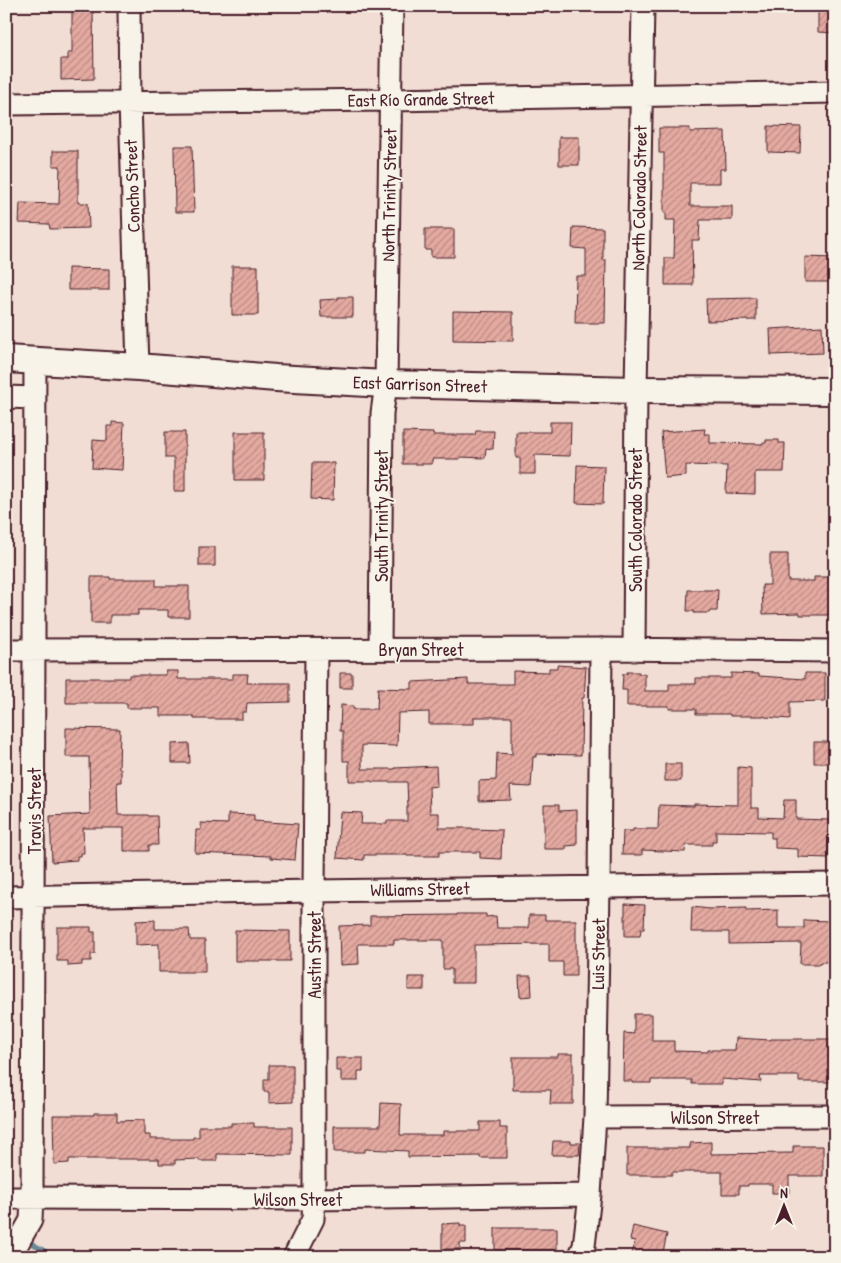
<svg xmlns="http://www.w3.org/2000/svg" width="841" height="1263" viewBox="0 0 841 1263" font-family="'Patrick Hand',sans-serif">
  <defs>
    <pattern id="building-hatch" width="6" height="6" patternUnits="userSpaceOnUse" patternTransform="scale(1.25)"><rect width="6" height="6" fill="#e4aaa1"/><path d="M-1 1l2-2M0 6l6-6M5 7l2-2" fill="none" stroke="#bb8a83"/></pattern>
  </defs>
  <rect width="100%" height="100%" fill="#f1ddd3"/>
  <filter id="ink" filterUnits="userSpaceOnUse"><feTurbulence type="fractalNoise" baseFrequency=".02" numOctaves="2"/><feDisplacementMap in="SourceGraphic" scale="10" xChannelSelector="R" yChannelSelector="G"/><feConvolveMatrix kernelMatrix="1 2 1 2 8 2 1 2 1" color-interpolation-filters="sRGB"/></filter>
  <g filter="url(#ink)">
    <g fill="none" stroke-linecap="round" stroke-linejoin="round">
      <path stroke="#6a8895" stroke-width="4.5" d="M 6,1228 L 8,1229
        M 33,1244 L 55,1257"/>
    </g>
    <path fill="url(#building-hatch)" stroke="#4a1f2b" d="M 818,8 L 835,8 L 835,33 L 818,32 Z
      M 93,11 L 94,79 L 61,80 L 61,59 L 68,59 L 68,53 L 72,53 L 72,12 Z
      M 768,126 L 801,127 L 800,153 L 768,152 Z
      M 659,128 L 690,128 L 690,132 L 725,131 L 726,169 L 720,169 L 720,183 L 690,183 L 690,206 L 732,206 L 732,220 L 700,220 L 699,240 L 692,240 L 693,285 L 665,285 L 665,258 L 674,258 L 675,220 L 666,220 L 666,213 L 664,213 L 664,153 L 659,153 Z
      M 559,137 L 579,137 L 579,165 L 559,165 Z
      M 174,146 L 192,146 L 194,212 L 175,212 Z
      M 53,151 L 78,151 L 78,203 L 88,203 L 89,228 L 50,229 L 49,224 L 19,223 L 20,203 L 59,204 L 60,166 L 53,166 Z
      M 573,227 L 603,228 L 603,260 L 606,260 L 605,323 L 575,323 L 576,276 L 586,276 L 586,249 L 572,248 Z
      M 425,229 L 454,229 L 454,257 L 431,257 L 431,250 L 425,250 Z
      M 805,257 L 835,258 L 835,282 L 805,282 Z
      M 232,266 L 258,266 L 258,315 L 232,315 Z
      M 68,268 L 109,269 L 109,290 L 68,290 Z
      M 338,297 L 353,297 L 353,317 L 321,317 L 320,300 L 338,299 Z
      M 756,298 L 756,320 L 707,321 L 706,299 Z
      M 453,311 L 513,312 L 513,341 L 453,340 Z
      M 822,326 L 823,353 L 771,355 L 770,329 Z
      M 112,422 L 124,423 L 122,470 L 92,468 L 93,440 L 107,441 L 107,426 L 112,426 Z
      M 550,422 L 571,422 L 570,456 L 535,455 L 535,474 L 520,474 L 520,458 L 516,458 L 516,432 L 550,432 Z
      M 705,429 L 704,434 L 710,434 L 710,443 L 762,444 L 762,443 L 766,443 L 766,440 L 779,440 L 779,443 L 785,443 L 784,472 L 755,472 L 755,494 L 726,493 L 727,466 L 686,465 L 686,476 L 665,478 L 661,432 Z
      M 476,431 L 494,431 L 493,449 L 486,448 L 485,458 L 460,457 L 460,459 L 432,459 L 432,464 L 403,464 L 403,432 L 433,433 L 433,435 L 475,435 Z
      M 165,432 L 185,432 L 185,491 L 174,491 L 174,458 L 165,458 Z
      M 235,432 L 264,432 L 264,480 L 235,480 Z
      M 312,463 L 334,463 L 333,500 L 311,499 Z
      M 577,465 L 604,466 L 603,504 L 576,503 Z
      M 199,547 L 215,547 L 215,566 L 199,566 Z
      M 770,554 L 788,554 L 788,581 L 814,581 L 814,577 L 835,577 L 835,612 L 829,612 L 829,615 L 800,615 L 800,613 L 763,614 L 762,585 L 770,585 Z
      M 91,577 L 110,577 L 110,579 L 156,579 L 156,586 L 189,586 L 189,617 L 168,617 L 168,610 L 138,610 L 138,615 L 110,615 L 110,623 L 91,623 Z
      M 688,590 L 718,590 L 717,611 L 710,611 L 709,613 L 694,613 L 694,611 L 687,611 Z
      M 557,665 L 586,667 L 584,698 L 582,698 L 581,755 L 536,754 L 536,757 L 533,757 L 531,787 L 510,786 L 511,800 L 479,801 L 479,781 L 496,780 L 497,753 L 512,754 L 512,717 L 474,717 L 474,724 L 429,724 L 429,712 L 398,713 L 397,746 L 362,745 L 362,769 L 395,769 L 395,768 L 436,766 L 437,786 L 429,787 L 430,813 L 439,813 L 439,828 L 472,828 L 472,829 L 502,830 L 501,859 L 480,858 L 480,852 L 439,852 L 439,856 L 407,856 L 407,855 L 364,855 L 364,860 L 337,858 L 340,812 L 362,813 L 361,824 L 387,824 L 387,821 L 407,821 L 407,807 L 408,807 L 407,782 L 372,782 L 372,781 L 349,781 L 349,761 L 343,761 L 343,731 L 340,731 L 341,705 L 353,706 L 353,709 L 377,709 L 378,688 L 412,689 L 412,682 L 468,679 L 468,684 L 513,684 L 513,671 L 549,672 L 549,668 L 557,668 Z
      M 166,671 L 178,671 L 178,679 L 233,679 L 233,674 L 248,674 L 247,683 L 290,683 L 290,702 L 247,703 L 246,712 L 242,712 L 242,719 L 194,719 L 194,716 L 160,716 L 160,708 L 127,708 L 127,703 L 66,703 L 66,678 L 129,678 L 129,675 L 166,675 Z
      M 627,672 L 639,672 L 639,674 L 645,674 L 645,691 L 669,691 L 669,684 L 696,684 L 696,678 L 731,678 L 731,673 L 759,674 L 759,676 L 805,679 L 805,673 L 825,673 L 825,701 L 790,702 L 790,719 L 765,717 L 765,716 L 730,716 L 730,714 L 696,714 L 696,709 L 669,709 L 669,706 L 627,706 L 627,690 L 622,690 L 623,674 L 627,674 Z
      M 340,673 L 352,673 L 352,688 L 340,688 Z
      M 66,728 L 120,729 L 119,769 L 121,769 L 121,782 L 117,782 L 118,815 L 148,815 L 148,816 L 157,816 L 158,845 L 149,845 L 149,851 L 124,851 L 124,828 L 83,828 L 84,853 L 81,853 L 81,856 L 77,856 L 77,860 L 52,862 L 50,816 L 90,814 L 89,757 L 66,757 Z
      M 814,742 L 832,742 L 832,763 L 814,763 Z
      M 189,743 L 190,763 L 172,763 L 172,744 Z
      M 665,764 L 681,764 L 681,781 L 665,781 Z
      M 738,767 L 751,768 L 751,808 L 759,808 L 759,817 L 783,818 L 784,800 L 796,800 L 796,819 L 829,820 L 828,858 L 798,857 L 798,849 L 775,848 L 775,838 L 771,838 L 771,832 L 716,831 L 716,841 L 712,841 L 712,845 L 686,845 L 685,852 L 642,850 L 642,855 L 622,855 L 623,831 L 633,831 L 633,829 L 658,829 L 659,805 L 694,806 L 694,804 L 738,805 Z
      M 544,805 L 559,805 L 559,811 L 577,810 L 577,845 L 566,846 L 566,849 L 544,849 Z
      M 228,814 L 254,815 L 254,821 L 298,824 L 295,860 L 271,858 L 271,856 L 195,853 L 196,830 L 201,830 L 201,823 L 228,824 Z
      M 625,904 L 645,905 L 644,929 L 641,929 L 640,936 L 625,936 Z
      M 692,907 L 710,909 L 746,908 L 746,911 L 778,910 L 778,928 L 804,928 L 804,920 L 830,921 L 830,962 L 820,962 L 820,964 L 800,964 L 801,943 L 729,944 L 729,932 L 691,932 Z
      M 457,914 L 486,914 L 486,917 L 496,916 L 497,928 L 529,928 L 529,915 L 545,915 L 545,920 L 576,920 L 576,976 L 563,976 L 563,962 L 549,962 L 549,944 L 474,945 L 474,983 L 452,983 L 452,969 L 443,969 L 443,940 L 394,940 L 394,944 L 358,944 L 359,964 L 340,965 L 339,926 L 370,925 L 370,916 L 457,915 Z
      M 155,920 L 155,929 L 189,929 L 190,940 L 205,940 L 205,972 L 159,972 L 159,944 L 136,945 L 136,921 Z
      M 57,927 L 91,927 L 91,932 L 95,932 L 95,954 L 91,954 L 91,961 L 82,961 L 82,965 L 68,966 L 68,961 L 57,961 Z
      M 235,930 L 290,931 L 290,961 L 235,961 Z
      M 519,976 L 531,976 L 532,996 L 520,997 Z
      M 408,977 L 424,977 L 424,990 L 408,990 Z
      M 634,1014 L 652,1014 L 652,1041 L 674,1041 L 674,1051 L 708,1052 L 708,1050 L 735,1050 L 736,1038 L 771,1040 L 771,1039 L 835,1039 L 835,1082 L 799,1082 L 799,1076 L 760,1076 L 761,1082 L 722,1079 L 722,1084 L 692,1084 L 692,1080 L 651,1080 L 651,1083 L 632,1083 L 632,1081 L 623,1081 L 624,1033 L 634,1034 Z
      M 558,1054 L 573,1054 L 573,1104 L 550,1104 L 551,1090 L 513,1090 L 513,1057 L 558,1057 Z
      M 336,1058 L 363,1058 L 363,1071 L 358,1071 L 358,1081 L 341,1081 L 341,1071 L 336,1071 Z
      M 269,1065 L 293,1065 L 293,1102 L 269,1103 L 269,1092 L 264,1092 L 264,1079 L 269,1079 Z
      M 381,1103 L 401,1104 L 400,1135 L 443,1135 L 443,1131 L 480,1131 L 480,1122 L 500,1122 L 500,1128 L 507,1128 L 507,1158 L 480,1158 L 480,1156 L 408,1157 L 408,1151 L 365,1149 L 365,1152 L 334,1152 L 334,1126 L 380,1126 Z
      M 94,1113 L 117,1113 L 117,1121 L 144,1120 L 144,1135 L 150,1135 L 150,1139 L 193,1139 L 193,1137 L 199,1137 L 199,1126 L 231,1126 L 231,1123 L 254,1123 L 254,1127 L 292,1127 L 292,1155 L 217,1154 L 217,1161 L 199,1161 L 199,1159 L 175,1160 L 175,1164 L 159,1164 L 159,1159 L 69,1159 L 69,1163 L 54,1164 L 53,1115 L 94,1115 Z
      M 553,1141 L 571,1141 L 571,1143 L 580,1143 L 579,1155 L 552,1155 Z
      M 711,1142 L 711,1154 L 793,1153 L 793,1146 L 823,1146 L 823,1176 L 789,1176 L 789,1193 L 772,1193 L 772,1184 L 748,1184 L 748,1186 L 739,1186 L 739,1194 L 722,1194 L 722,1172 L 672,1172 L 672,1175 L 627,1175 L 627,1148 L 690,1148 L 690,1143 Z
      M 460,1223 L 460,1226 L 466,1226 L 466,1243 L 460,1243 L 460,1249 L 442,1249 L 442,1224 Z
      M 633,1226 L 667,1234 L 662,1257 L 642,1257 L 632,1254 L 635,1241 L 630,1240 Z
      M 495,1228 L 557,1228 L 557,1250 L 495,1250 Z"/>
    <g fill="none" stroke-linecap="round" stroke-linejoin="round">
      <g stroke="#4a1f2b" stroke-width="25">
        <path id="minor" d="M 129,6 L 130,102 L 138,367
          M 6,104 L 390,100 L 835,92
          M 6,397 L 35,398
          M 380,649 L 382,413 L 386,384 L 392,6
          M 6,650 L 601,649 L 835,651
          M 634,650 L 636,390 L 643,6
          M 6,897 L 314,891 L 835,884
          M 595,1117 L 835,1116
          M 6,1198 L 314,1199 L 590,1195
          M 10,1257 L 31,1220 L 32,1198 L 35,360
          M 294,1257 L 313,1219 L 314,1199 L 314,891 L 316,650
          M 579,1257 L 584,1246 L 590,1195 L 595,1117 L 599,887 L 601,649"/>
      </g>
      <g stroke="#4a1f2b" stroke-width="30">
        <path id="major" d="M 6,359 L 138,367 L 276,378 L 386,384 L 636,390 L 835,391"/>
      </g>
      <use href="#minor" stroke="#f7f3e8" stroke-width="21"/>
      <use href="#major" stroke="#f7f3e8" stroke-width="26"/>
    </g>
  </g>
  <g text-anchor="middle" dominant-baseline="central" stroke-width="4" stroke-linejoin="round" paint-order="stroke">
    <g font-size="18" fill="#4a1f2b" stroke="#f7f3e8">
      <text transform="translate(421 99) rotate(-1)">East Río Grande Street</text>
      <text transform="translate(132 186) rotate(-92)">Concho Street</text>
      <text transform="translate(389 195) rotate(-89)">North Trinity Street</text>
      <text transform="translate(639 198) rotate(-89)">North Colorado Street</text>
      <text transform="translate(420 384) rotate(2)">East Garrison Street</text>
      <text transform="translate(381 516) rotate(-90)">South Trinity Street</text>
      <text transform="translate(635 520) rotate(-90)">South Colorado Street</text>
      <text x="421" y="649">Bryan Street</text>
      <text transform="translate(34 811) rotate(-90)">Travis Street</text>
      <text transform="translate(420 889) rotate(-1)">Williams Street</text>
      <text transform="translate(598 954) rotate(-89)">Luis Street</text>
      <text transform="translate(314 955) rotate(-90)">Austin Street</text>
      <text x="715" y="1117">Wilson Street</text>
      <text x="298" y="1199">Wilson Street</text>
    </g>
  </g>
  <rect width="841" height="1263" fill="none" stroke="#f7f3e8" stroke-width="25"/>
  <rect x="12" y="12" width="816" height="1238" fill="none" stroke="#4a1f2b" stroke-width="2" filter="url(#ink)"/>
  <g transform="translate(784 1206)" stroke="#f7f3e8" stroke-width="4" paint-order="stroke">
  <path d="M0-4L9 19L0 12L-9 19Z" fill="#4a1f2b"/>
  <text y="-8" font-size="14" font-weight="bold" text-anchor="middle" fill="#4a1f2b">N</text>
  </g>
</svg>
